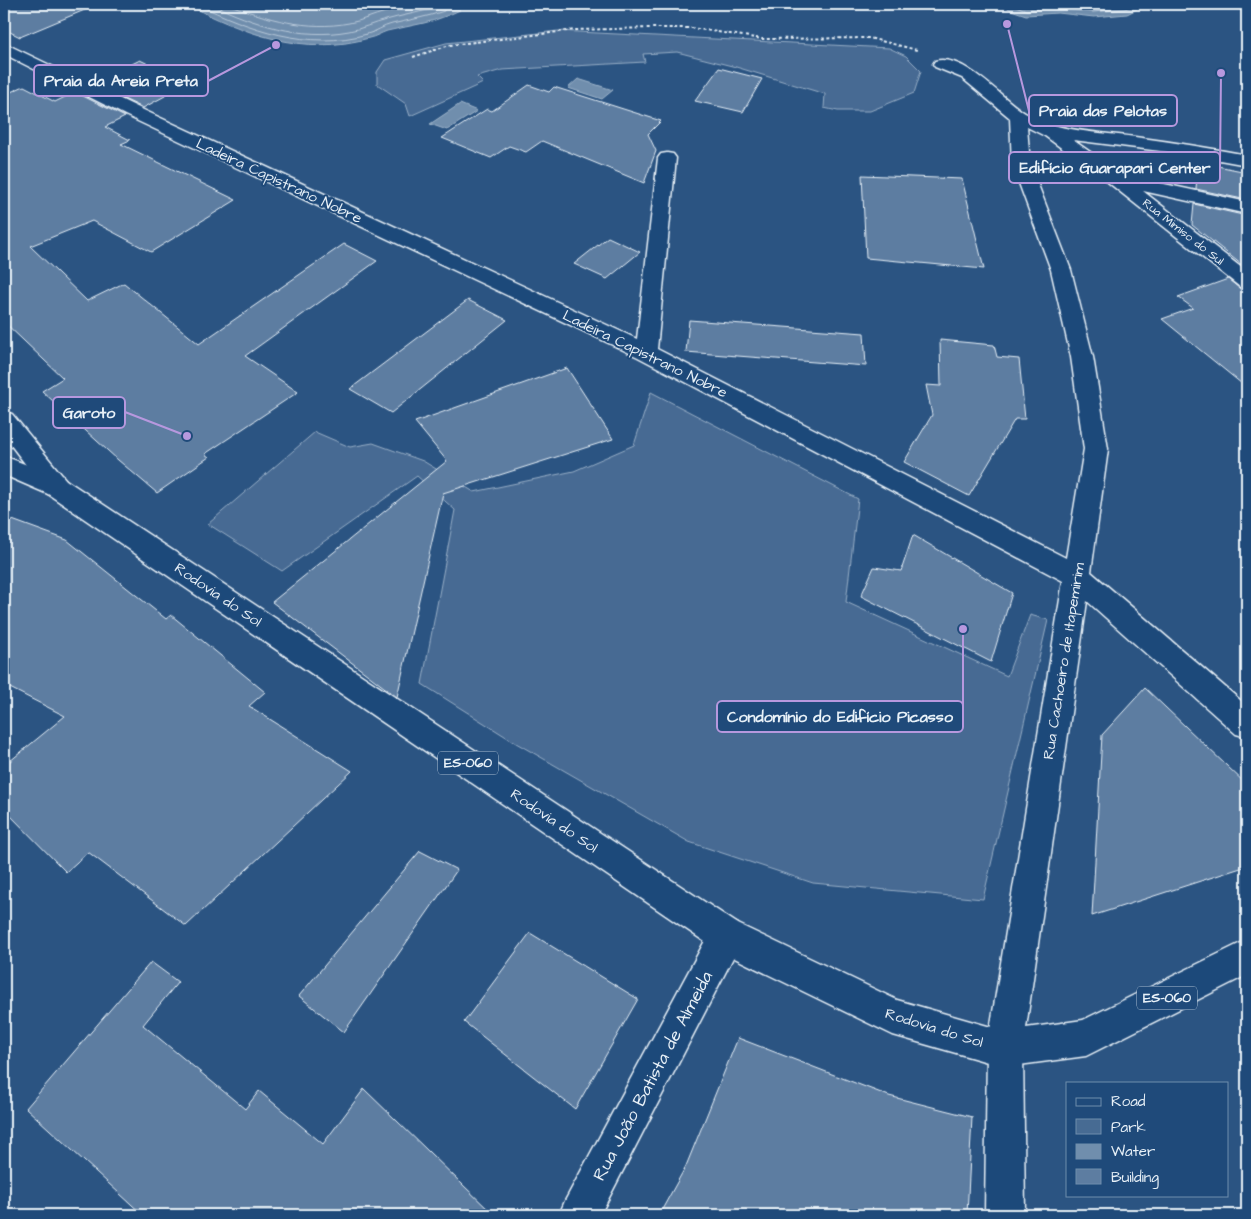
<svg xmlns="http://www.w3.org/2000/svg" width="1251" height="1219" viewBox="0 0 1251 1219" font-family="'Architects Daughter',sans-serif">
  <rect width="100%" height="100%" fill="#2b5482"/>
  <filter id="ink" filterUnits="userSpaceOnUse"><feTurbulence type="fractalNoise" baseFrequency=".02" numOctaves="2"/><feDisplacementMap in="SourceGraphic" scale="10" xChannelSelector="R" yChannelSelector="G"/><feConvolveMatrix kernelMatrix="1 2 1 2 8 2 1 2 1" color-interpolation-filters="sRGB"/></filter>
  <g filter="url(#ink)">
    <path fill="#476b93" stroke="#98aec6" d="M 558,31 L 889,48 L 906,56 L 921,71 L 914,93 L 870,111 L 838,111 L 824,108 L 825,94 L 736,67 L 677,52 L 643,54 L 645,62 L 502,70 L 477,77 L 483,83 L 410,116 L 406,104 L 377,84 L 377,72 L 385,60 L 446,43 Z
      M 651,392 L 858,499 L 846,602 L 1007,676 L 1030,615 L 1048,620 L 983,899 L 813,883 L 689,842 L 516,743 L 422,684 L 455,510 L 417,476 L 282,571 L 208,524 L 315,432 L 350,447 L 373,443 L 423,461 L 474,492 L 574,471 L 634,445 Z"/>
    <path fill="#708ead" stroke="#a0b6cb" d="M 186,4 L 444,4 L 460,10 C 449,15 437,20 424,23 C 412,26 399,28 387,31 C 381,33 375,37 369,38 C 304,57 243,33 186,4 Z
      M 1002,4 L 1147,4 L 1127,14 L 1094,17 L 1058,13 L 1026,15 L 1011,10 Z
      M 578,79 L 613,90 L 602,99 L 568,88 Z
      M 460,104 L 477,111 L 447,130 L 430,124 Z"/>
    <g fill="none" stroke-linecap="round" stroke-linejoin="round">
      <path stroke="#b8c9da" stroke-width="1" d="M 197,4 C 249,29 309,51 367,34 C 376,32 383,26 392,24 C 409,20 427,17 444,11 L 444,4
        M 211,4 C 253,24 301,40 349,31 C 362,29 373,23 386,20 C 400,16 416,13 431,9 L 437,7 L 438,4
        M 228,4 C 266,19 308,31 349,23 C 362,21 373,15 386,12 C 399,9 411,7 424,4
        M 1011,4 L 1026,10 L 1058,8 L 1093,12 L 1125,9 L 1136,4"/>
    </g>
    <path fill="#5d7da1" stroke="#e8f1f8" d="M 4,4 L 99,4 L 20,37 L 4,29 Z
      M 140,60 L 171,75 L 165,96 L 143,108 L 92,84 Z
      M 719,68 L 762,79 L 743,112 L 695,101 Z
      M 529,85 L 549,92 L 554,87 L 661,121 L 648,134 L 656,151 L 644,183 L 542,141 L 526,152 L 509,146 L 491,158 L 442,138 L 487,109 L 492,111 Z
      M 24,86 L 55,102 L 75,92 L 125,117 L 105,127 L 130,140 L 121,144 L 236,200 L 151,252 L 92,221 L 30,246 L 87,301 L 124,283 L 199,344 L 344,244 L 377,261 L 245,356 L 298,392 L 205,454 L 209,457 L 157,493 L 118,460 L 42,391 L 63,378 L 4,322 L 4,95 Z
      M 1198,162 L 1247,172 L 1247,200 L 1196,189 Z
      M 862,175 L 962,179 L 984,269 L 866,258 Z
      M 1194,204 L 1247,216 L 1247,269 L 1192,225 Z
      M 608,237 L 640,252 L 607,279 L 574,264 Z
      M 1228,279 L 1239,288 L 1247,290 L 1247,388 L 1162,319 L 1193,308 L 1178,297 Z
      M 468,300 L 507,320 L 391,413 L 350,389 Z
      M 689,320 L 864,333 L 866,366 L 686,352 Z
      M 940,340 L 994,345 L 997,357 L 1019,359 L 1025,419 L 1015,419 L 969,496 L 904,462 L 932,415 L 926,385 L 941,386 Z
      M 567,368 L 613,439 L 443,493 L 397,697 L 272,602 L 447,461 L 415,422 Z
      M 4,517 L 67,540 L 166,619 L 171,615 L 265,692 L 249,706 L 352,771 L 186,926 L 88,852 L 66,872 L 4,809 L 4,766 L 65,716 L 4,685 Z
      M 913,535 L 1012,593 L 991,662 L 861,596 L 874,567 L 901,571 Z
      M 1145,688 L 1247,785 L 1247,866 L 1092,916 L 1102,735 Z
      M 420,851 L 457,870 L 344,1032 L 299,996 Z
      M 530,933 L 638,999 L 575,1109 L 464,1022 Z
      M 151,962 L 178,982 L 143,1025 L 245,1109 L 259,1091 L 323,1144 L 364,1089 L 494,1215 L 143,1215 L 26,1108 Z
      M 738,1038 L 889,1096 L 972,1117 L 967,1215 L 659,1215 L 686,1166 Z"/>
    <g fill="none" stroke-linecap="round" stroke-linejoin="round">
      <g stroke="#e8f1f8" stroke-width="3">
        <path id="street" d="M 4,43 L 137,107 L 637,339 L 658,158 L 661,154 L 667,153 L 673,154 L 676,158 L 657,349 L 1066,558 L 1084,449 L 1071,357 L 1051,270 L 1012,164 L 1010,118 L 962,78 L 935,67 L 933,64 L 935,61 C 964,53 1002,99 1025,113 C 1057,132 1098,132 1135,137 C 1172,142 1210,148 1247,155 L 1247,165 L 1192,155 L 1073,140 L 1123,175 L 1247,202 L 1247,214 L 1143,191 L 1247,272 L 1247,288 L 1240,287 L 1109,183 L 1045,136 L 1027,127 L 1030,164 L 1071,270 L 1093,357 L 1108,449 L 1091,572 L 1247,706 L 1247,737 L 1236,734 L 1087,601 L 1023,1049 L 1018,1062 L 1005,1067 L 992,1062 L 987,1049 L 1063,581 L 638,357 L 125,115 L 4,54 Z
          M 726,919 L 738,924 L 743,936 L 738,948 L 600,1215 L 559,1215 L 565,1201 L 714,924 Z"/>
      </g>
      <g stroke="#e8f1f8" stroke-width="3">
        <path id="secondary" d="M 4,412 L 12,414 L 66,480 L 69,487 L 66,494 L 57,496 L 48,494 L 4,436 Z
          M 1005,1031 L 1018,1036 L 1023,1049 L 1025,1215 L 985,1215 L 987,1049 L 992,1036 Z"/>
      </g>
      <g stroke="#e8f1f8" stroke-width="3">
        <path id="primary" d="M 4,456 L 66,480 L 738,924 L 897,1000 L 1005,1031 L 1083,1020 L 1247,940 L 1247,975 L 1086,1056 L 1005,1067 L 893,1035 L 714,948 L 48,494 L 4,475 Z"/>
      </g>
      <path stroke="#e8f1f8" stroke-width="2" stroke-dasharray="3 2.5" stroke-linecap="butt" d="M 413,57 L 450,45 L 575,30 L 651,28 L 692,28 L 762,39 L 869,38 L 917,50"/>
      <use href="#street" fill="#1f4a7a" fill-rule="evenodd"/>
      <use href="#secondary" fill="#1f4a7a" fill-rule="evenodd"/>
      <use href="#primary" fill="#1f4a7a" fill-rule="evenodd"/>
    </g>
  </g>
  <g text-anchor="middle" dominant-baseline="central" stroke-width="4" stroke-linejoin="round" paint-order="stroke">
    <g font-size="12" fill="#e8f1f8" stroke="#1f4a7a">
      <text transform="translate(1183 232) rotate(38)">Rua Mimiso do Sul</text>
    </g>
    <g fill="#1f4a7a" stroke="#acbfd2" stroke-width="1">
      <rect x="438" y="751.5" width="60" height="23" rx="4"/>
      <rect x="1137" y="986.5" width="60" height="23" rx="4"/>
    </g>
    <g font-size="14" font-weight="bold" fill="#e8f1f8">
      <text x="468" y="763">ES-060</text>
      <text x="1167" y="998">ES-060</text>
    </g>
    <g font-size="15" fill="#e8f1f8" stroke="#1f4a7a">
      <text transform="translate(279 181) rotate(25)">Ladeira Capistrano Nobre</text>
      <text transform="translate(645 354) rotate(26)">Ladeira Capistrano Nobre</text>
      <text transform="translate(218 595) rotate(34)">Rodovia do Sol</text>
      <text transform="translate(1064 661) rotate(-81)">Rua Cachoeiro de Itapemirim</text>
      <text transform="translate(554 821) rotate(34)">Rodovia do Sol</text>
      <text transform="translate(934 1028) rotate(17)">Rodovia do Sol</text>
    </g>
    <g font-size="18" fill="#e8f1f8" stroke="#1f4a7a">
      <text transform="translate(653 1076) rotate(-62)">Rua João Batista de Almeida</text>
    </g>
  </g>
  <path fill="none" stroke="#b798de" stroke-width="2" d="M276 45L208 81M1007 24L1029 111M1221 73L1220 168M187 436L125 412M963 629L963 717"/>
  <g fill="#b798de" stroke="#1f4a7a" stroke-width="2">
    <circle cx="276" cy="45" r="5"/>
    <circle cx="1007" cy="24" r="5"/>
    <circle cx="1221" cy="73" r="5"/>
    <circle cx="187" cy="436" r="5"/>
    <circle cx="963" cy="629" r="5"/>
  </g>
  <g fill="#1f4a7a" stroke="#b798de" stroke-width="2">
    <rect x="34" y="65" width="174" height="31" rx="5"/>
    <rect x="1029" y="95" width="148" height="31" rx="5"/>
    <rect x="1009" y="152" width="211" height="31" rx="5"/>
    <rect x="53" y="397" width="72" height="31" rx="5"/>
    <rect x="717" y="701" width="246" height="31" rx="5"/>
  </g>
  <g font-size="16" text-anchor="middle" font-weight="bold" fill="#e8f1f8">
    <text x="121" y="86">Praia da Areia Preta</text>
    <text x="1103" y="116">Praia das Pelotas</text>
    <text x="1115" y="173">Edifício Guarapari Center</text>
    <text x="89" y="418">Garoto</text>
    <text x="840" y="722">Condomínio do Edifício Picasso</text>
  </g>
  <rect width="1251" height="1219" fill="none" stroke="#1f4a7a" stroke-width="20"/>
  <rect x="10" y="10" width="1231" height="1199" fill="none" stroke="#e8f1f8" stroke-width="2" filter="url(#ink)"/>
  <rect x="1066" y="1082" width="162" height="115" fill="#1f4a7a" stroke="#6f8dac"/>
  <rect x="1076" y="1098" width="25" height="8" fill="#1f4a7a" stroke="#6f8dac"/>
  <text x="1111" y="1106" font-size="15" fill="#e8f1f8">Road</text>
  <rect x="1076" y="1119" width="25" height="15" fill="#476b93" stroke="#6f8dac"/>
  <text x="1111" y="1132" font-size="15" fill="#e8f1f8">Park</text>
  <rect x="1076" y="1144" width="25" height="15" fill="#708ead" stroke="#6f8dac"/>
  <text x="1111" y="1156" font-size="15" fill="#e8f1f8">Water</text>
  <rect x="1076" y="1169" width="25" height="15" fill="#5d7da1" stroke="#6f8dac"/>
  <text x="1111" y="1182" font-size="15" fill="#e8f1f8">Building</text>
</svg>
